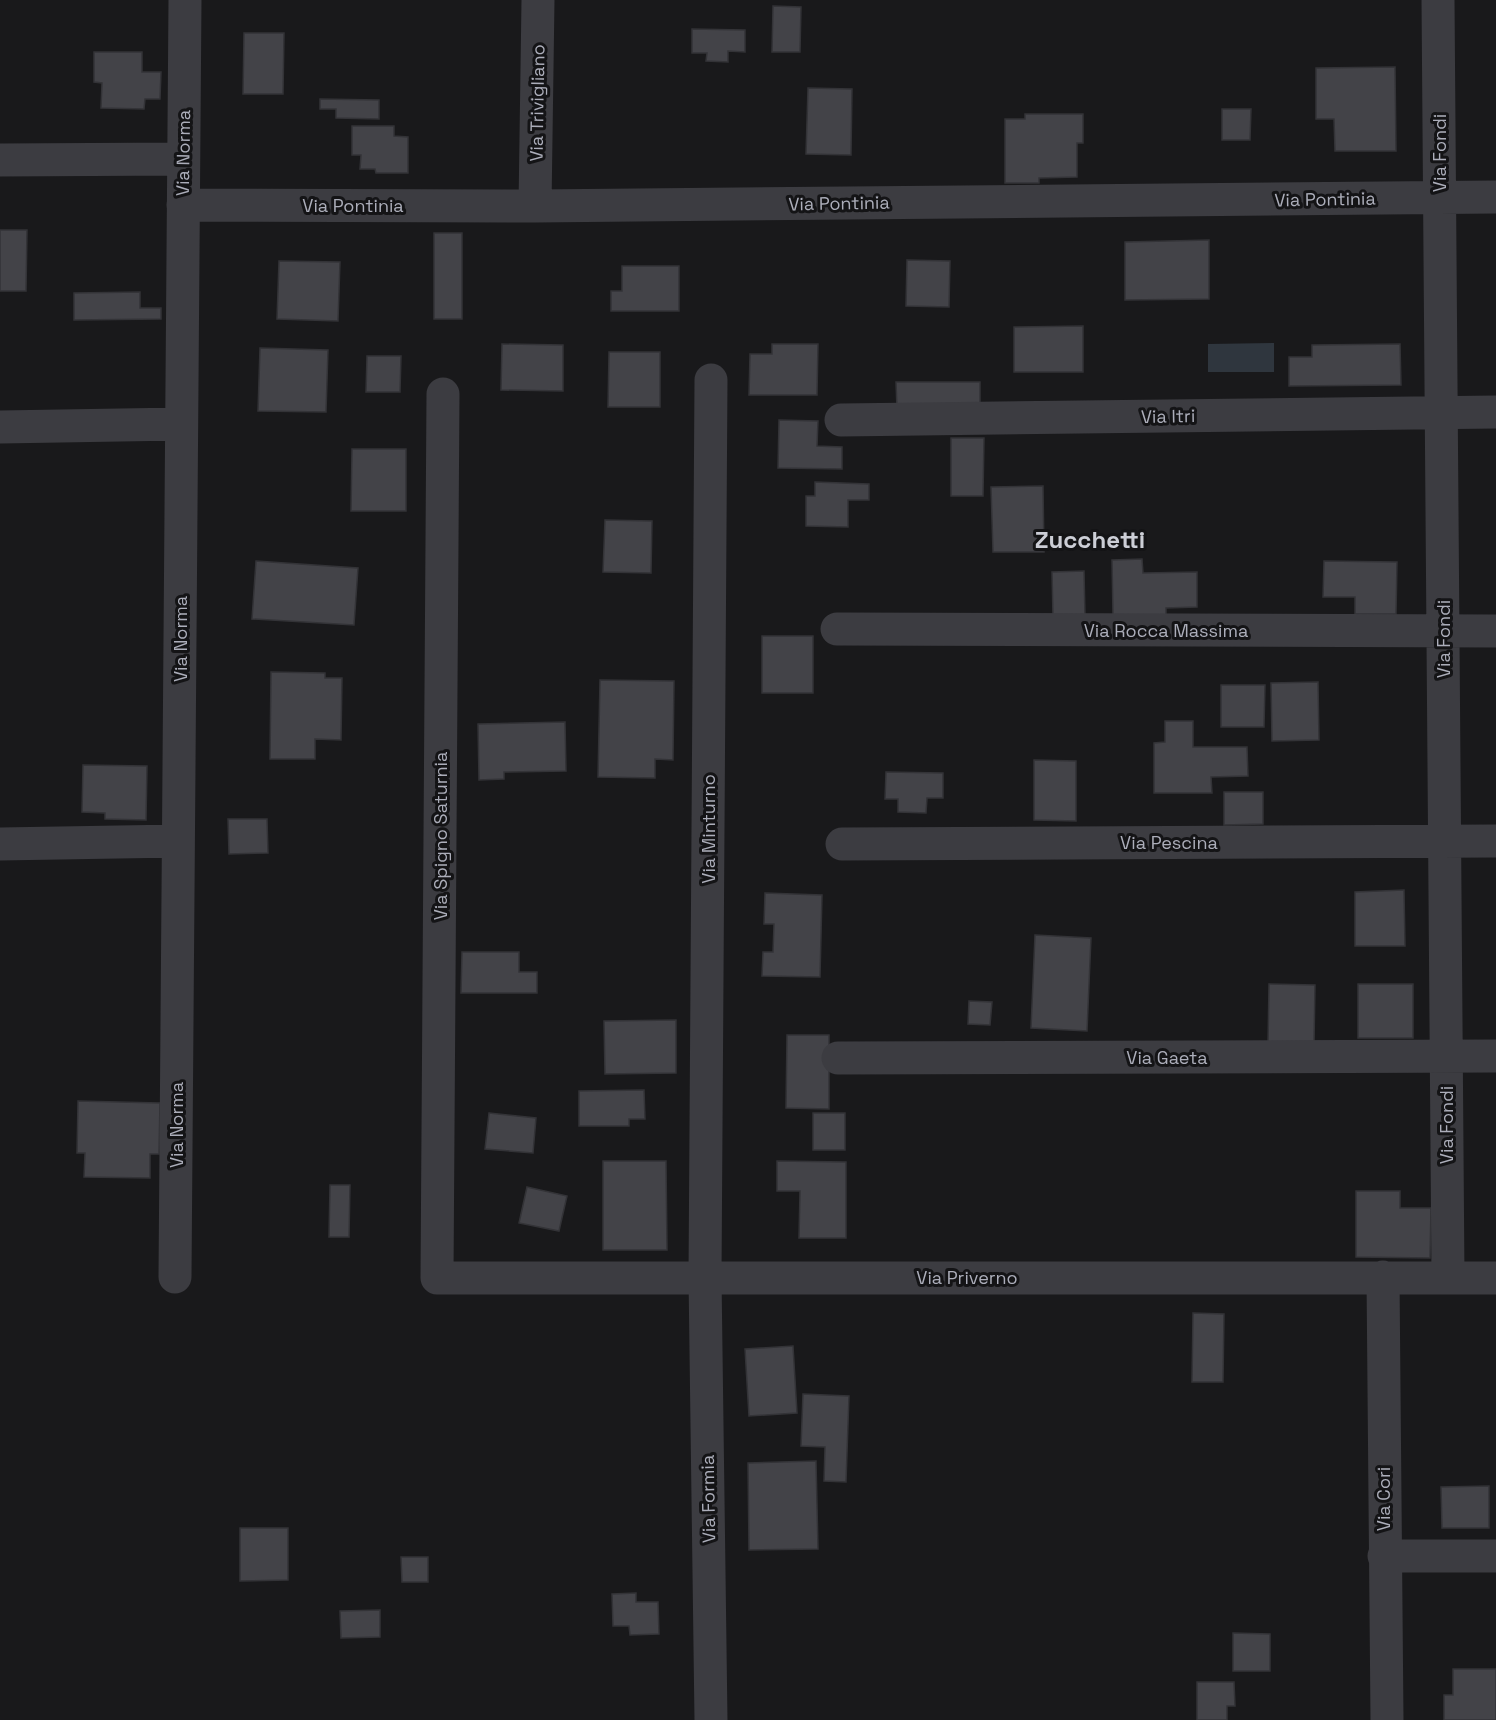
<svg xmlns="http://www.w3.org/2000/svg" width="1496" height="1720" viewBox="0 0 1496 1720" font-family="'Space Grotesk',sans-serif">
  <rect width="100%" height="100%" fill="#19191b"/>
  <path fill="#2f363e" d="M 1274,343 L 1274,372 L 1208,372 L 1208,344 Z"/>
  <path fill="#434348" stroke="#333337" stroke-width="1.5" d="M 773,6 L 801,7 L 800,52 L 772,52 Z
    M 692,29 L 745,30 L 745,52 L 728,51 L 728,62 L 706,61 L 707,53 L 692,53 Z
    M 244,33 L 284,33 L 283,94 L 243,94 Z
    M 94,52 L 142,52 L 142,72 L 161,72 L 160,99 L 145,99 L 144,109 L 101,108 L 102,83 L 94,82 Z
    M 1395,67 L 1396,151 L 1335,151 L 1334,119 L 1316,119 L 1316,68 Z
    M 808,88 L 852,89 L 851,155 L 806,154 Z
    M 320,99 L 379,100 L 379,119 L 336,118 L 336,109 L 320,109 Z
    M 1222,109 L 1251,109 L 1250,140 L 1222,140 Z
    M 1025,114 L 1083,114 L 1083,143 L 1077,143 L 1077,177 L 1039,178 L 1039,183 L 1005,183 L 1005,119 L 1025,119 Z
    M 352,126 L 394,126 L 394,136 L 408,137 L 408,173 L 376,173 L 375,169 L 360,169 L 361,155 L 352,155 Z
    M 0,230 L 27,230 L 26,291 L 0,291 Z
    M 434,233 L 462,233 L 462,319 L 434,319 Z
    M 1209,240 L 1209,299 L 1125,300 L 1125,242 Z
    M 907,260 L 950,261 L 949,307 L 906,306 Z
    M 279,261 L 340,262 L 338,321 L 277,319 Z
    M 622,266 L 679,266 L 679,311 L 611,311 L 611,291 L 622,291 Z
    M 140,292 L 140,308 L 161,308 L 161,319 L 74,320 L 74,293 Z
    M 1083,326 L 1083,372 L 1014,372 L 1014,327 Z
    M 502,344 L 563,345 L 563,391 L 501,390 Z
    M 772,344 L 818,344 L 817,395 L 749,395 L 750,354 L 772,354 Z
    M 1400,344 L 1401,385 L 1289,386 L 1289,357 L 1312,357 L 1312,345 Z
    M 260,348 L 328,350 L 326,412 L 258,411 Z
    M 609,352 L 660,352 L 660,407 L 608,407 Z
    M 367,356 L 401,356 L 400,392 L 366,392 Z
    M 896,382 L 980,382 L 980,408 L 897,409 Z
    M 779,420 L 818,421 L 817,446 L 842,447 L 842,469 L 778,468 Z
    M 951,438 L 984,438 L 983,496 L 951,496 Z
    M 352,449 L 406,449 L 406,511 L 351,511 Z
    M 815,482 L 869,484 L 869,500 L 848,500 L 848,527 L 806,526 L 806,496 L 815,496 Z
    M 1043,486 L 1044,552 L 993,552 L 991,487 Z
    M 605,520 L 652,521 L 651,573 L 603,572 Z
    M 1142,559 L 1143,573 L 1197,572 L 1197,607 L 1166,608 L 1166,615 L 1113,616 L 1112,560 Z
    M 256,561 L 358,568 L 354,625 L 252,619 Z
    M 1324,561 L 1397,562 L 1396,614 L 1355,614 L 1355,597 L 1323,597 Z
    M 1084,571 L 1085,616 L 1053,617 L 1052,572 Z
    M 762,636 L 813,636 L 813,693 L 762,693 Z
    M 271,672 L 325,673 L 325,678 L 342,678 L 341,740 L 315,739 L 315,759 L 270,759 Z
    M 600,680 L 674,681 L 673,760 L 655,759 L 655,778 L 598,777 Z
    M 1318,682 L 1319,740 L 1272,741 L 1271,683 Z
    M 1221,685 L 1265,685 L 1264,727 L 1221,727 Z
    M 1165,721 L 1193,721 L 1193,747 L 1247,747 L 1248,776 L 1211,777 L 1212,793 L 1154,793 L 1154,743 L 1165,742 Z
    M 565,722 L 566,771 L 504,772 L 504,779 L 479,780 L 478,724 Z
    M 1034,760 L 1076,761 L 1076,821 L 1034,820 Z
    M 83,765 L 147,766 L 146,820 L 105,819 L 105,813 L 82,812 Z
    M 886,772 L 943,773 L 943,798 L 927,798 L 926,813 L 898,812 L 898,799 L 885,799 Z
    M 1224,792 L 1263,792 L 1263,824 L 1224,825 Z
    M 228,819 L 267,819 L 268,853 L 229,854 Z
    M 1404,890 L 1405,946 L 1355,946 L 1355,892 Z
    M 765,893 L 822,895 L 820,977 L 762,976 L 763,952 L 773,952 L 774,924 L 764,924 Z
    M 1035,935 L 1091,938 L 1087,1031 L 1031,1028 Z
    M 462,952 L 519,952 L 519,972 L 537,972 L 537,993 L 461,993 Z
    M 1269,984 L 1315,985 L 1314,1044 L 1268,1044 Z
    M 1358,984 L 1413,984 L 1413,1038 L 1358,1038 Z
    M 969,1001 L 992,1002 L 990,1025 L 968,1024 Z
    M 676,1020 L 676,1073 L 605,1074 L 604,1021 Z
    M 787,1035 L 829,1035 L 829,1109 L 786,1108 Z
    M 644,1090 L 645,1119 L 629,1119 L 629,1126 L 579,1126 L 579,1091 Z
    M 78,1101 L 160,1103 L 159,1154 L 150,1154 L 150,1178 L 84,1177 L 85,1153 L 77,1153 Z
    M 489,1113 L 536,1118 L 533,1153 L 485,1149 Z
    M 813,1113 L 845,1113 L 845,1150 L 813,1150 Z
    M 603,1161 L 666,1161 L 667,1250 L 603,1250 Z
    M 777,1161 L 846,1162 L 846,1238 L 799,1238 L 800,1191 L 777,1191 Z
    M 330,1185 L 350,1185 L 349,1237 L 329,1237 Z
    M 527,1187 L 567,1196 L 559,1231 L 519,1223 Z
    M 1356,1191 L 1400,1191 L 1400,1208 L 1431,1208 L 1430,1258 L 1356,1257 Z
    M 1193,1313 L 1224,1314 L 1223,1382 L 1192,1382 Z
    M 793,1346 L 797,1413 L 749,1416 L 745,1349 Z
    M 803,1394 L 849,1396 L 846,1482 L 824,1481 L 825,1447 L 801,1446 Z
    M 816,1461 L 818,1549 L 749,1550 L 748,1463 Z
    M 1489,1486 L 1489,1528 L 1442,1528 L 1441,1487 Z
    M 240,1528 L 288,1528 L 288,1580 L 240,1581 Z
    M 401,1557 L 428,1557 L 428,1582 L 402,1582 Z
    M 636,1593 L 636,1602 L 658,1602 L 659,1634 L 630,1635 L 629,1626 L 613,1626 L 612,1594 Z
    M 380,1610 L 380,1637 L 341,1638 L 340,1611 Z
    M 1233,1633 L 1270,1634 L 1270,1671 L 1233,1671 Z
    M 1453,1669 L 1496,1669 L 1496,1720 L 1444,1720 L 1444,1695 L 1453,1695 Z
    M 1197,1682 L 1234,1682 L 1235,1706 L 1227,1706 L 1227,1720 L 1197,1720 Z"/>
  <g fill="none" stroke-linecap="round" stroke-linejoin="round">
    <path stroke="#3c3c41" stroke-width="33" d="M 1438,0 L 1448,1278
      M 0,160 L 183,159
      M 183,205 L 535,206 L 1496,197
      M 535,206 L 538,0
      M 711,380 L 705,1277 L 711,1720
      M 443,394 L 437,1278 L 1496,1278
      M 841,420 L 1496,412
      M 0,427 L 181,424
      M 837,629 L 1496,631
      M 0,844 L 178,841
      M 842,844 L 1496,841
      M 838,1058 L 1496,1056
      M 175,1277 L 185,0
      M 1383,1277 L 1387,1720
      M 1384,1556 L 1496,1556"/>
  </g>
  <g text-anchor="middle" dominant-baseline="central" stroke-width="6" stroke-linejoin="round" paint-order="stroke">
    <g font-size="18" fill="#acaeba" stroke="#141416">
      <text transform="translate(537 103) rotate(-89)">Via Trivigliano</text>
      <text transform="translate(183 153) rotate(-89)">Via Norma</text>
      <text transform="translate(1439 153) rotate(-90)">Via Fondi</text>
      <text transform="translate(1325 199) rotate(-1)">Via Pontinia</text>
      <text transform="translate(839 203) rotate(-1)">Via Pontinia</text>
      <text x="353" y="205">Via Pontinia</text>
      <text transform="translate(1168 416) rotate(-1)">Via Itri</text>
      <text x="1166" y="630">Via Rocca Massima</text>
      <text transform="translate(180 639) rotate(-90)">Via Norma</text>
      <text transform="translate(1443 639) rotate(-90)">Via Fondi</text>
      <text transform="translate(708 829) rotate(-90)">Via Minturno</text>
      <text transform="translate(440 836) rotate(-90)">Via Spigno Saturnia</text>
      <text x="1169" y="842">Via Pescina</text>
      <text x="1167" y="1057">Via Gaeta</text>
      <text transform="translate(176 1125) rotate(-90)">Via Norma</text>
      <text transform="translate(1446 1125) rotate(-90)">Via Fondi</text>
      <text x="967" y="1277">Via Priverno</text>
      <text transform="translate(708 1499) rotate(-91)">Via Formia</text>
      <text transform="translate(1383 1499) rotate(-90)">Via Cori</text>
    </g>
    <g font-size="24" font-weight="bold" fill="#ccced6" stroke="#141416">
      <text x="1090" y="539">Zucchetti</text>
    </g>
  </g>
</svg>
